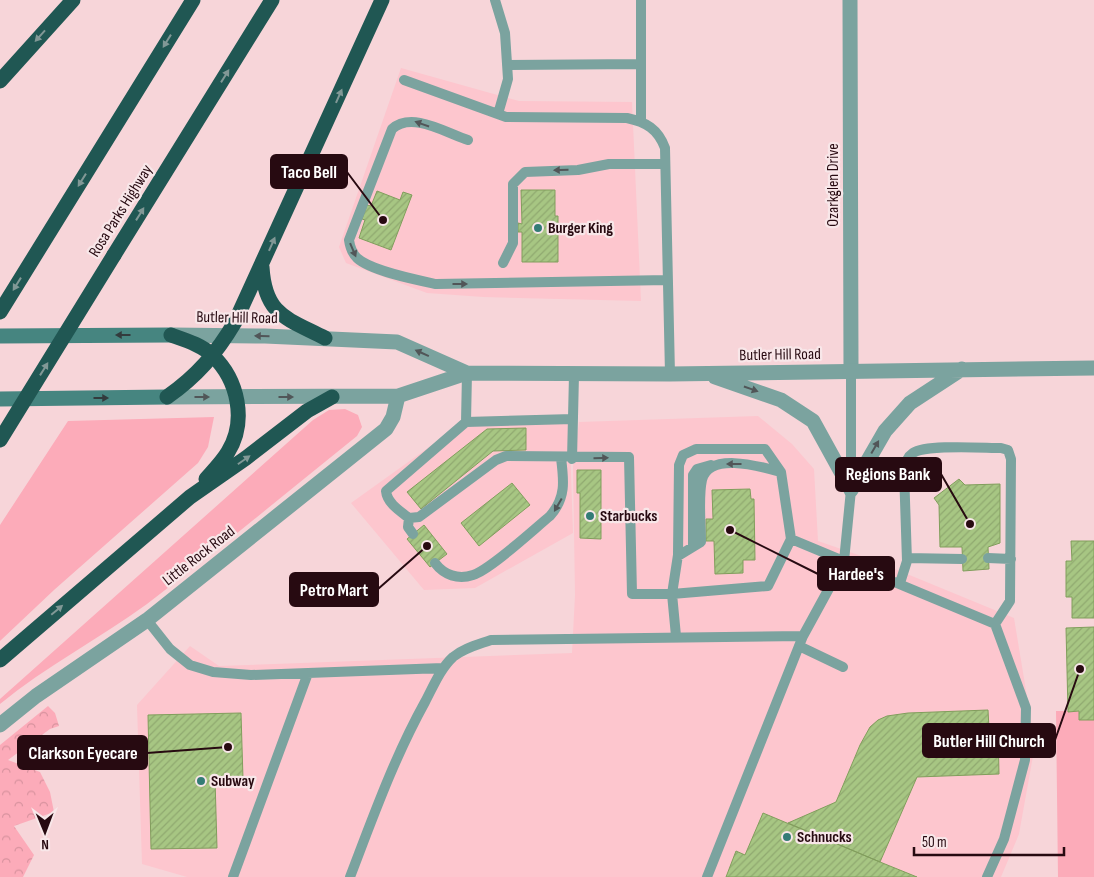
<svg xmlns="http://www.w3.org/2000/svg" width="1094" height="877" viewBox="0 0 1094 877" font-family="'Sofia Sans Condensed',sans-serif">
  <defs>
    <pattern id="forest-crowns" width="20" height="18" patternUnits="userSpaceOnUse" patternTransform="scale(1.25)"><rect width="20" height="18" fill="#fcabb9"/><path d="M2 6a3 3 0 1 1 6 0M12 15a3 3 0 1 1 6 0" fill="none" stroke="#d8929e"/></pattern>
    <pattern id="building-hatch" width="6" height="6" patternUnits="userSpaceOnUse" patternTransform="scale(1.25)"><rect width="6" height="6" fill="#a7c683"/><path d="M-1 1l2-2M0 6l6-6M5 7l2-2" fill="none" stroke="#90a970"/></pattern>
  </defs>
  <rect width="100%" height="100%" fill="#f7d5d9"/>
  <path fill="#fdc6ce" d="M 401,68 L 519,101 L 632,102 L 641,301 L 483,297 L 427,293 L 346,263 L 339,247 Z
    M 569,415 L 573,533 L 475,588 L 424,590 L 351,503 L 471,417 Z
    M 758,416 L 792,444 L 814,469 L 818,541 L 873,560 L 1014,618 L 1035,745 L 1019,834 L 1001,877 L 187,877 L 142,864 L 137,705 L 190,646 L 219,666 L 572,653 L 575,595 L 573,467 L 579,422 Z"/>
  <path fill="#fcabb9" d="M 345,409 L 358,415 L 362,427 L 357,436 C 287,492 218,550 147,604 C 99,639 46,666 0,704 L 0,699 L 313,420 L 329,410 Z
    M 214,417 L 208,447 L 198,463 L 54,590 L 0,641 L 0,525 L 68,421 Z
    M 1056,711 L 1079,711 L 1080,720 L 1094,720 L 1094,877 L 1058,877 Z"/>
  <path fill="url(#forest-crowns)" d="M 48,706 L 55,713 L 59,726 L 50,729 L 8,760 L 40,772 L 50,792 L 54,812 L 14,826 L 34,855 L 23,877 L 0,877 L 0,745 Z"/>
  <path fill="url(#building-hatch)" stroke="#819e5c" d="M 521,190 L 555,190 L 555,216 L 558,216 L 558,262 L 522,262 L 522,232 L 518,232 L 518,223 L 522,224 Z
    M 377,191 L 400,200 L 403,192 L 412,195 L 391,250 L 359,238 L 365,220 L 362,219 L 367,205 L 371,206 Z
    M 526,428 L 526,450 L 493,451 L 421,509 L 407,492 L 487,429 Z
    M 577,470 L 601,470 L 601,539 L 580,538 L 580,493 L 577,493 Z
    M 959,479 L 965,485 L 1000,484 L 1000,543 L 988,547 L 989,569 L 963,571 L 962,547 L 940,547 L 939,505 L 934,498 Z
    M 512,483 L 530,505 L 479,546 L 461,523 Z
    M 750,489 L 751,499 L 754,499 L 755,560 L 743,560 L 743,573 L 715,574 L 714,541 L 706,541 L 706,519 L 713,519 L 712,490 Z
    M 424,525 L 447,554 L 430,567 L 407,539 Z
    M 1071,541 L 1094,541 L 1094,618 L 1072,618 L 1072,597 L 1066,597 L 1066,561 L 1072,561 Z
    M 1094,627 L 1094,720 L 1079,720 L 1079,711 L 1068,712 L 1066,628 Z
    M 988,710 L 989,729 L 998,729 L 999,774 L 917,777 L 880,862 L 788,823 L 836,802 L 860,745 L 870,727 L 878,720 L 887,716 L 908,713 Z
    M 241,713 L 243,779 L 215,779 L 217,848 L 151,849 L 148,715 Z
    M 763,813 L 880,862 L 917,877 L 726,877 L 736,851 L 745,855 Z"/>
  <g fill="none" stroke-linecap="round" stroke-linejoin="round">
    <path stroke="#7ba39f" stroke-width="10" d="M 495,0 L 505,33 L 508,79 L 498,114
      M 507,65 L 641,64
      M 404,80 L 506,117 L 627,118 C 646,122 658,129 665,148 L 670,374
      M 641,121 L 641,0
      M 468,140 C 446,133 412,111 392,129 L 349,240 C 350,247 352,253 357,258 C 371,271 417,280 436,284 L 668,280
      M 503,263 L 513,243 L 513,184 L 525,172 L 578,170 L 609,164 L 665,164
      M 467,373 L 466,422 L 386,491 C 387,503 400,511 409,518 L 419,517 L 496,460 L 506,456 L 629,457 L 632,594 L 672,594 L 676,636
      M 466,422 L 573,419
      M 696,449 L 765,449 L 781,472 L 791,539 L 768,586 L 672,594 L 678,555 L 679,465 L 683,455 Z
      M 572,459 L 574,375
      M 409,518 L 408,527 L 413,534
      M 791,539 L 995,624 L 1026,708 L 1025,760 L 1004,839 L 987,877
      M 693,547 L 693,475 L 697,469 L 711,465
      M 678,556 L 701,542 C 701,524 698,498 702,480 C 709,451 762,467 781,472
      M 907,558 L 962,559
      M 988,558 L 1011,559
      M 435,563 C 444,575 458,580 473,575 C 491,569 533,530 550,516 C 566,498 564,481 561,458
      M 900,583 L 907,561 L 904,470 C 906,462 907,457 913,453 C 926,444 983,448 1001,448 L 1008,450 L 1011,459 L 1010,601 L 995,624
      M 147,620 L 170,649 L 190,665 L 213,672 L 251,675 L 443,668
      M 799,646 L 843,667
      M 233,877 L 308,673
      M 350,877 C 373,817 394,758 425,702 C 433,687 440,669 453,657 C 464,648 477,645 491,640 L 803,636
      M 707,877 L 803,636 L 844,561 L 851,490 L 851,370"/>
    <path stroke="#7ba39f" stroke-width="15" d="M 850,0 L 851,370"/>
    <path stroke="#7ba39f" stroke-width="15" d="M 173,335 L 265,336 L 397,342 L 467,373
      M 715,377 L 781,400 L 813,421 L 851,490
      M 167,397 L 398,396 L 467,373 L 670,374 L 1094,368
      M 851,490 L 885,431 L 910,403 L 962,369
      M 0,725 L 36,696 L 147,620 L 386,429 L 393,417 L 398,396"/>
    <path stroke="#468580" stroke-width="15" d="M 0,336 L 171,335
      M 0,399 L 167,397"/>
    <path stroke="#205753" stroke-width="15" d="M 0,81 L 73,0
      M 114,255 L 272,0
      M 262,267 C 265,315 286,318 325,338
      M 0,312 L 193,0
      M 171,335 C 185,340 202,345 213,356 C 238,380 247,421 228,452 C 222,462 213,471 206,479
      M 167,397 C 197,376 216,354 235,322 L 382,0
      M 0,660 L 190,497 L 246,458 L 307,411 L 332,397"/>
    <path stroke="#205753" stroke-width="15" d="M 0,440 L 114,255"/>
  </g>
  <defs><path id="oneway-solid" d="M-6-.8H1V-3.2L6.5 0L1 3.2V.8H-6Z" transform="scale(1.25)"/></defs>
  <g fill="#819896">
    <use href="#oneway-solid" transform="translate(40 36) rotate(132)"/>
    <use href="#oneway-solid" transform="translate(167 41) rotate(122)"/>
    <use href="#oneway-solid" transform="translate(225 76) rotate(-58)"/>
    <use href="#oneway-solid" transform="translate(339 96) rotate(-66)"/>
    <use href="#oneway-solid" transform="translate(82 180) rotate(122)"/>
    <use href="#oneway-solid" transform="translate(140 214) rotate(-58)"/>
    <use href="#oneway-solid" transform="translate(272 244) rotate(-66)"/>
    <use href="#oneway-solid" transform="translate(17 284) rotate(122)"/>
    <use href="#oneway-solid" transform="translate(44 369) rotate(-58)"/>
    <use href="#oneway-solid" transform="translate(244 460) rotate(-35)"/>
    <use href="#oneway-solid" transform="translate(57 610) rotate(-40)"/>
  </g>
  <g fill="#515658">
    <use href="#oneway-solid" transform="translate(422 124) rotate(-161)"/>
    <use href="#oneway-solid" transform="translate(561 170) rotate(179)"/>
    <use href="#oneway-solid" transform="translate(353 250) rotate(67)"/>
    <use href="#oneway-solid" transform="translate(460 284)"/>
    <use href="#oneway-solid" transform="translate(262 336) rotate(-179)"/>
    <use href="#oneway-solid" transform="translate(422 353) rotate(-156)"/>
    <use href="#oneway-solid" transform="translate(751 389) rotate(19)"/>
    <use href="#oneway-solid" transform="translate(202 397)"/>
    <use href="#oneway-solid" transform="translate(286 397)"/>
    <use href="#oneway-solid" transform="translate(875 447) rotate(-60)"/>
    <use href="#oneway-solid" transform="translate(601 458) rotate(-1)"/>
    <use href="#oneway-solid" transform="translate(734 464) rotate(180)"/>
    <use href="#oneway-solid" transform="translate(558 505) rotate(120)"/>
  </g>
  <g fill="#333b3d">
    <use href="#oneway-solid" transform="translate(123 335) rotate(180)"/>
    <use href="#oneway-solid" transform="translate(101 398)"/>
  </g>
  <g fill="#347c76" stroke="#f8e7e9" stroke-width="2">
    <circle cx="538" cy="228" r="5"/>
    <circle cx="590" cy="516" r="5"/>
    <circle cx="201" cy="781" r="5"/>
    <circle cx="787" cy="837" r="5"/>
  </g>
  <g text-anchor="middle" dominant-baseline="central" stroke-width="4.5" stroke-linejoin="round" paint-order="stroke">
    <g font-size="16" fill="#270a11" stroke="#f8e7e9">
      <text transform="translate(833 185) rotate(-90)">Ozarkglen Drive</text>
      <text transform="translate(121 211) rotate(-58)">Rosa Parks Highway</text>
      <text transform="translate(237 318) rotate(1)">Butler Hill Road</text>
      <text transform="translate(780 355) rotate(-1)">Butler Hill Road</text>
      <text transform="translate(199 556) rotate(-38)">Little Rock Road</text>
    </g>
    <g font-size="16" font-weight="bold" fill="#270a11" stroke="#f8e7e9" text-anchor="start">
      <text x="548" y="228">Burger King</text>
      <text x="600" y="516">Starbucks</text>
      <text x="211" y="781">Subway</text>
      <text x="797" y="837">Schnucks</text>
    </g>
  </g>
  <path fill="none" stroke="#270a11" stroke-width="2" d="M383 220L347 172M970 524L941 474M730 530L818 574M427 546L378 589M1080 669L1055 740M228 747L147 753"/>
  <g fill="#270a11" stroke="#f8e7e9" stroke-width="2">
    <circle cx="383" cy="220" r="5"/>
    <circle cx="970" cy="524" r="5"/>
    <circle cx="730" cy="530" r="5"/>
    <circle cx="427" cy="546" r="5"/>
    <circle cx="1080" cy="669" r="5"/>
    <circle cx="228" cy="747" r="5"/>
  </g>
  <g fill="#270a11" stroke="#270a11" stroke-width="2">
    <rect x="271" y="155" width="76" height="33" rx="5"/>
    <rect x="836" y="458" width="105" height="33" rx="5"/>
    <rect x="818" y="557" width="76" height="33" rx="5"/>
    <rect x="290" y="573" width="88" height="33" rx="5"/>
    <rect x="923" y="724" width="132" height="33" rx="5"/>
    <rect x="18" y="736" width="129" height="33" rx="5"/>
  </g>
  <g font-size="18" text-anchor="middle" font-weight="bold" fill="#fff">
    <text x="309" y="178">Taco Bell</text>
    <text x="888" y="480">Regions Bank</text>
    <text x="856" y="580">Hardee's</text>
    <text x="334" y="596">Petro Mart</text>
    <text x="989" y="747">Butler Hill Church</text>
    <text x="83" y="759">Clarkson Eyecare</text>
  </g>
  <g transform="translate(45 832) rotate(179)" stroke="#f8e7e9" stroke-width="4" paint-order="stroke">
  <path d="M0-4L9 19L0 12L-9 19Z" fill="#270a11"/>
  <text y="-8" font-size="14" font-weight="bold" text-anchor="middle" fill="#270a11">N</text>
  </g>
  <path d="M914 847v8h150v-8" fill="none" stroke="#270a11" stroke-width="2.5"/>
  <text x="922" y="847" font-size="15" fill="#270a11" stroke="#f8e7e9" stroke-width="4" paint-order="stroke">50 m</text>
</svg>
